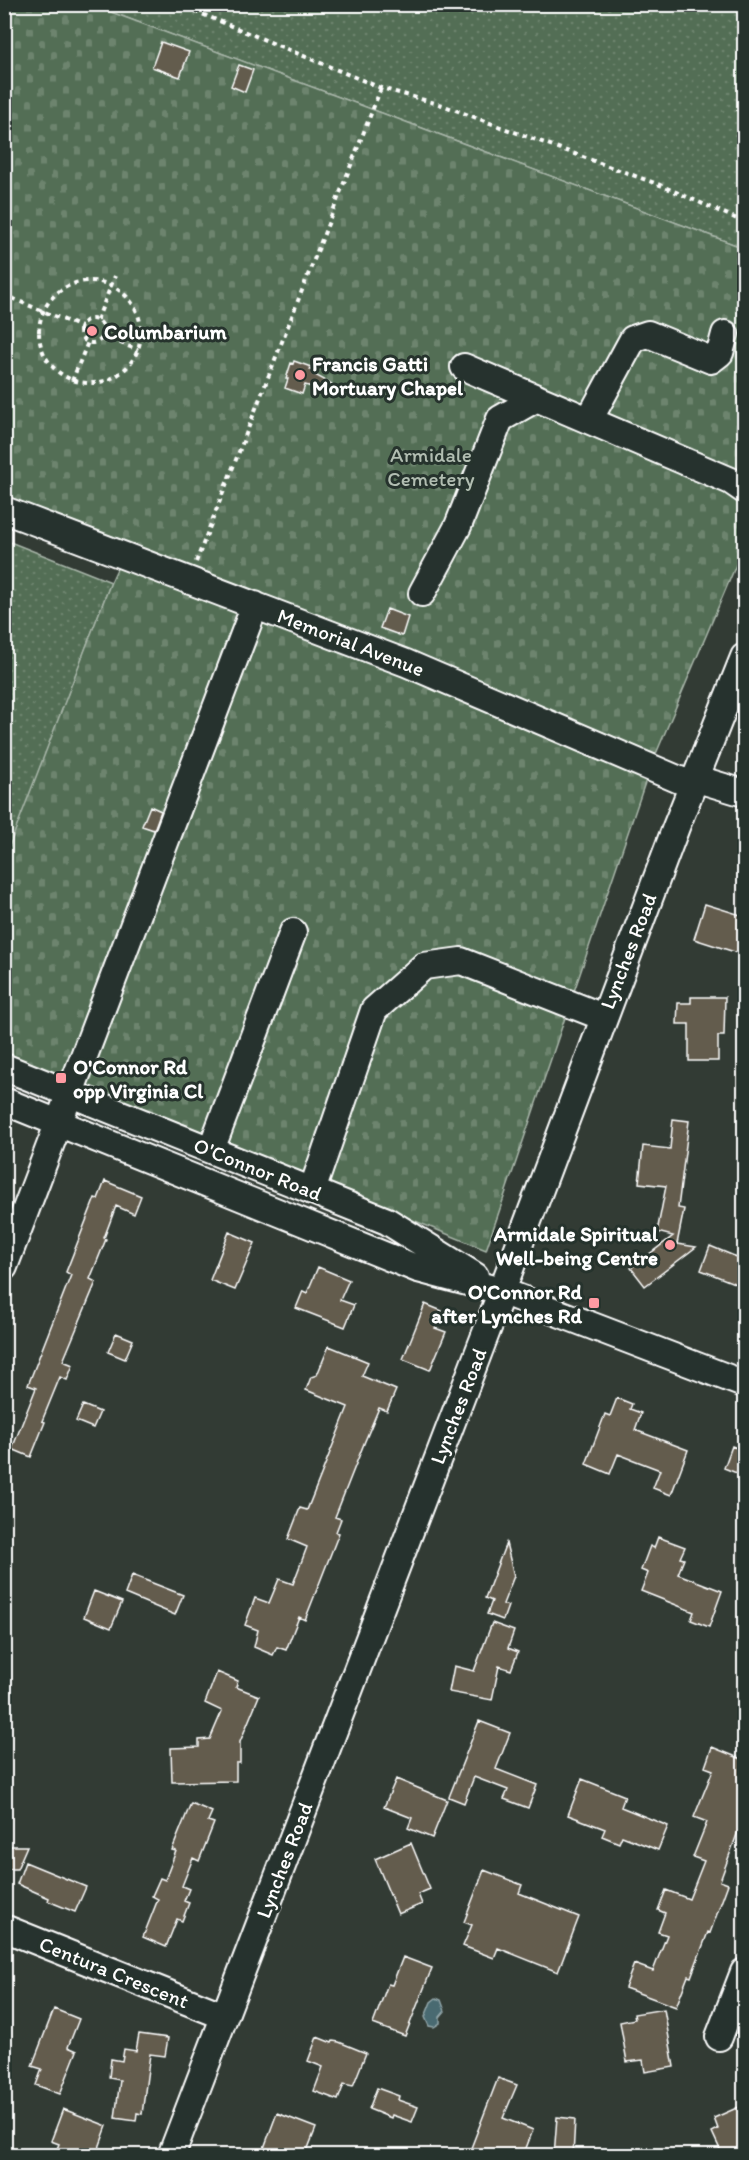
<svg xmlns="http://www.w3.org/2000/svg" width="749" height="2160" viewBox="0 0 749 2160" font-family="Itim,sans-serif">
  <defs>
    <pattern id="grass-dots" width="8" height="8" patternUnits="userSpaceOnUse" patternTransform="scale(1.5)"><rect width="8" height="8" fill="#536e55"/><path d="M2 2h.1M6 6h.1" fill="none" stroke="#6d846e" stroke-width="1.8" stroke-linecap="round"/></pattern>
    <pattern id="cemetery-stones" width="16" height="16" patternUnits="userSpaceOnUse" patternTransform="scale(1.5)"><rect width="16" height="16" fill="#536e55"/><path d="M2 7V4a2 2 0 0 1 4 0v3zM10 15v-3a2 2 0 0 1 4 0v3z" fill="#6d846e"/></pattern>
  </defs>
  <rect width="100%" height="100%" fill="#323b34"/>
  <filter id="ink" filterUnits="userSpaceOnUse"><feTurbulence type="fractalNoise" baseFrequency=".0167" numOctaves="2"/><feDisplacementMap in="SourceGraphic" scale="12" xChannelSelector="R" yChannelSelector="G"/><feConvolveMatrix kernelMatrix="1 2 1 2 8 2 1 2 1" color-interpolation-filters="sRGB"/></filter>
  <g filter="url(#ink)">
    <path fill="url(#grass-dots)" stroke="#a9b6aa" stroke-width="1.5" d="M 92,5 L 744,5 L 744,248 Z
      M 5,540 L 111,582 L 5,860 Z"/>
    <path fill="url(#cemetery-stones)" stroke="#a9b6aa" stroke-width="1.5" d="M 5,5 L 92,5 L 744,248 L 744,546 L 650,768 L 486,1250 L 215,1139 L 5,1058 L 4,860 L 111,582 L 128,545 L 5,497 Z"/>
    <path fill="#4a6b71" stroke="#92a6aa" stroke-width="1.5" d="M 436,1998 L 441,2000 L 445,2011 L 440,2017 L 440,2023 L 434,2027 L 429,2026 L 425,2017 L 431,2002 Z"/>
    <path fill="#645c4e" stroke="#fff" stroke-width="1.5" d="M 161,42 L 189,52 L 180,77 L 152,67 Z
      M 239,65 L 253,70 L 245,92 L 231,86 Z
      M 294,361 L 311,367 L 310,370 L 314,371 L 313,374 L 332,384 L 329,392 L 305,385 L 302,394 L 285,388 L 288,379 L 286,379 L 291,363 L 293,364 Z
      M 387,609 L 408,617 L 402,636 L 380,628 Z
      M 150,806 L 161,811 L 154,830 L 142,826 Z
      M 705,904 L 744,916 L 744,944 L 741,954 L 694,939 Z
      M 691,997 L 725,997 L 724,1036 L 718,1036 L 718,1061 L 689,1061 L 689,1024 L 677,1024 L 678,1003 L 691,1003 Z
      M 673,1119 L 689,1121 L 678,1208 L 684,1209 L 677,1244 L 696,1247 L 645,1286 L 631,1268 L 673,1236 L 657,1232 L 666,1186 L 639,1183 L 643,1146 L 670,1149 Z
      M 105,1181 L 141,1196 L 134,1214 L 116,1206 L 104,1238 L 106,1239 L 90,1279 L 96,1282 L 63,1361 L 73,1365 L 67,1380 L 60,1377 L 42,1421 L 45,1422 L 31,1457 L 12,1449 L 36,1388 L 28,1385 L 71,1275 L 66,1272 L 95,1198 L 98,1199 Z
      M 229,1232 L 255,1243 L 235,1290 L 210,1280 Z
      M 710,1246 L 744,1260 L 744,1287 L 701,1270 Z
      M 318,1267 L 349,1280 L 340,1300 L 354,1305 L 345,1327 L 296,1308 L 303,1291 L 307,1293 Z
      M 425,1304 L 442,1311 L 435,1328 L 446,1332 L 430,1370 L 403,1359 Z
      M 116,1333 L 133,1340 L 125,1359 L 108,1352 Z
      M 329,1346 L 368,1362 L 362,1376 L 396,1390 L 387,1411 L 379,1408 L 365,1441 L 335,1517 L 341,1519 L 336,1532 L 339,1533 L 305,1620 L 299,1617 L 286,1650 L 277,1647 L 273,1655 L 254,1647 L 258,1630 L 245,1625 L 255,1598 L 269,1603 L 279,1579 L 293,1584 L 307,1547 L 288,1539 L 300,1508 L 307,1510 L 348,1407 L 306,1390 L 311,1377 L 317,1375 Z
      M 617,1398 L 632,1404 L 630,1409 L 641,1413 L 635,1430 L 688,1450 L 671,1495 L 653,1488 L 660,1470 L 618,1454 L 610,1474 L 586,1464 L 605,1414 L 610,1416 Z
      M 83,1405 L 100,1412 L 93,1428 L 76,1421 Z
      M 732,1446 L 744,1451 L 744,1476 L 724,1468 Z
      M 658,1537 L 685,1547 L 680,1558 L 684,1559 L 678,1574 L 722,1591 L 709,1627 L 691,1620 L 694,1612 L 641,1591 L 648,1573 L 641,1570 L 650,1546 L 654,1548 Z
      M 506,1543 L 514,1576 L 503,1604 L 508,1606 L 503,1620 L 487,1614 L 492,1601 L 485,1598 Z
      M 132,1575 L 183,1595 L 175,1615 L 125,1594 Z
      M 94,1591 L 122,1602 L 111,1628 L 84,1617 Z
      M 492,1623 L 514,1631 L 508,1648 L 518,1652 L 511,1670 L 499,1666 L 492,1700 L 449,1692 L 454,1666 L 474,1671 Z
      M 217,1672 L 238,1681 L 236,1687 L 259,1696 L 240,1742 L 240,1763 L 236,1763 L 236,1781 L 172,1782 L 171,1748 L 199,1747 L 199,1740 L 210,1739 L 222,1711 L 205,1703 Z
      M 479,1721 L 510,1733 L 496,1769 L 537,1785 L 528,1808 L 504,1799 L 508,1790 L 474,1777 L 464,1803 L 449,1797 Z
      M 712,1747 L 744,1760 L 744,1815 L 720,1881 L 728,1884 L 710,1933 L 708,1932 L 691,1977 L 688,1976 L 676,2007 L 625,1988 L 634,1964 L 653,1971 L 667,1935 L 658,1932 L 665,1913 L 658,1910 L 666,1890 L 689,1899 L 704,1861 L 693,1857 L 707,1822 L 694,1817 L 713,1770 L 705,1767 Z
      M 396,1779 L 447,1800 L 432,1838 L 408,1828 L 412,1818 L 384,1807 Z
      M 582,1779 L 625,1796 L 621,1807 L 668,1826 L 658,1850 L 622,1836 L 619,1843 L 602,1836 L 605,1829 L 568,1815 Z
      M 191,1803 L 212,1812 L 208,1821 L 214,1823 L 199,1861 L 193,1858 L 182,1886 L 189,1889 L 184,1901 L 189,1903 L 182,1921 L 177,1919 L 166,1947 L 143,1937 L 158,1899 L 152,1896 L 160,1878 L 165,1880 L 176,1851 L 172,1850 Z
      M 411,1843 L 430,1889 L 418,1894 L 422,1904 L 398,1914 L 375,1859 Z
      M 4,1846 L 27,1846 L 17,1869 L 4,1869 Z
      M 25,1862 L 86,1887 L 75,1912 L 48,1901 L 49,1898 L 17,1884 Z
      M 484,1870 L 522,1885 L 519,1893 L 579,1917 L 558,1972 L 498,1948 L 494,1958 L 463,1946 L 472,1925 L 464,1922 Z
      M 403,1957 L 432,1968 L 405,2036 L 373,2024 L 388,1984 L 392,1985 Z
      M 54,2009 L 79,2019 L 68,2047 L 77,2051 L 60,2094 L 36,2085 L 42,2069 L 32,2066 Z
      M 664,2009 L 674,2067 L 645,2072 L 643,2060 L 627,2062 L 620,2022 L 635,2019 L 634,2014 Z
      M 139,2034 L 168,2038 L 165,2056 L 150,2054 L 142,2114 L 137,2113 L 136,2121 L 115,2118 L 120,2080 L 109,2078 L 111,2059 L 122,2061 L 124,2049 L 136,2051 Z
      M 317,2037 L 332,2043 L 333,2041 L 339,2042 L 366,2053 L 353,2086 L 344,2084 L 338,2100 L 314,2091 L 323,2067 L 308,2061 Z
      M 498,2078 L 517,2085 L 503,2118 L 533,2130 L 523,2156 L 489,2156 L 471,2148 Z
      M 377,2088 L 399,2096 L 398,2100 L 418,2107 L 412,2122 L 392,2115 L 391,2118 L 369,2109 Z
      M 741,2106 L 744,2115 L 744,2156 L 723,2156 L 712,2132 L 718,2129 L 714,2118 Z
      M 63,2109 L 107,2126 L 96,2156 L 54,2156 L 59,2144 L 51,2141 Z
      M 277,2113 L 316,2128 L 305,2156 L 261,2156 Z
      M 557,2117 L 575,2119 L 573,2156 L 554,2156 Z"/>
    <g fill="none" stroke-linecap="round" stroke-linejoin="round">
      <g stroke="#fff" stroke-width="30">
        <path id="minor" d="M 464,367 L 731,481 L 744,490
          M 589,420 L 633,339 L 648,334 L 711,360 L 720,353 L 725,334
          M 4,510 L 406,663 L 682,781 L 704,781 L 744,793
          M 422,593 L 458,526 L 500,419 L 537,398
          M 4,1067 L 387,1221 L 475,1276
          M 4,1101 L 418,1269 L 501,1291 L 744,1384
          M 211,1150 L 293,932
          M 312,1191 L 374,1010 L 424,966 L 461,961 L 603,1017
          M 4,1267 L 255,605
          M 4,1928 L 224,2016
          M 719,2037 L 744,1972
          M 171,2156 L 489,1325 L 676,827 L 744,657"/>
      </g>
      <path stroke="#fff" stroke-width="4" stroke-dasharray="4.5 4.5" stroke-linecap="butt" d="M 178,4 L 381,88 L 442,105 L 498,126 L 660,185 L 744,222
        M39 332a51 51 0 1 1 102 0a51 51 0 1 1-102 0Z
        M 4,295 L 81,327
        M80 331a12 12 0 1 1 24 0a12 12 0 1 1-24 0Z
        M 97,320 L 115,276
        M 103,336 L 138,350
        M 72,381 L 88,342
        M 196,562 L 381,88"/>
      <use href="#minor" stroke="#26332d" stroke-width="26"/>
    </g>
  </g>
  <g fill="#ff9aa2" stroke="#26332d" stroke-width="2">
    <circle cx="92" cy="331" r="6"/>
    <circle cx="300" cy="375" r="6"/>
    <rect x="55" y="1072" width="12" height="12" rx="3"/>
    <circle cx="670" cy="1245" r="6"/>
    <rect x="588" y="1297" width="12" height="12" rx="3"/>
  </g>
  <g text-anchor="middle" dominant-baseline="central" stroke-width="6" stroke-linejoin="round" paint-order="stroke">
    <g font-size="21" font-weight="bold" fill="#fff" stroke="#26332d" text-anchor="start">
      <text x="104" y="331">Columbarium</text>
      <text x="312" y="363">Francis Gatti<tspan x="312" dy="24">Mortuary Chapel</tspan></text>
      <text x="73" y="1066">O'Connor Rd<tspan x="73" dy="24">opp Virginia Cl</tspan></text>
      <text x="658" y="1233" text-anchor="end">Armidale Spiritual<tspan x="658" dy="24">Well-being Centre</tspan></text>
      <text x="582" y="1291" text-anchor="end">O'Connor Rd<tspan x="582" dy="24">after Lynches Rd</tspan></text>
    </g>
    <g font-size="21" fill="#b2beb2" stroke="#26332d">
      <text x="431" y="454">Armidale<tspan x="431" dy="24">Cemetery</tspan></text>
    </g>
    <g font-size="21" fill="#fff" stroke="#26332d">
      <text transform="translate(351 642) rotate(21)">Memorial Avenue</text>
      <text transform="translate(628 951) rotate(-69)">Lynches Road</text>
      <text transform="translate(258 1169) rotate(22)">O'Connor Road</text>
      <text transform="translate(458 1406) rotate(-69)">Lynches Road</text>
      <text transform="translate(284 1860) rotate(-69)">Lynches Road</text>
      <text transform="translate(114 1972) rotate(22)">Centura Crescent</text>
    </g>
  </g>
  <rect width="749" height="2160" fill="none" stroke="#26332d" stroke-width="24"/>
  <rect x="12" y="12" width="725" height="2136" fill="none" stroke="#fff" stroke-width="2" filter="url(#ink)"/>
</svg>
